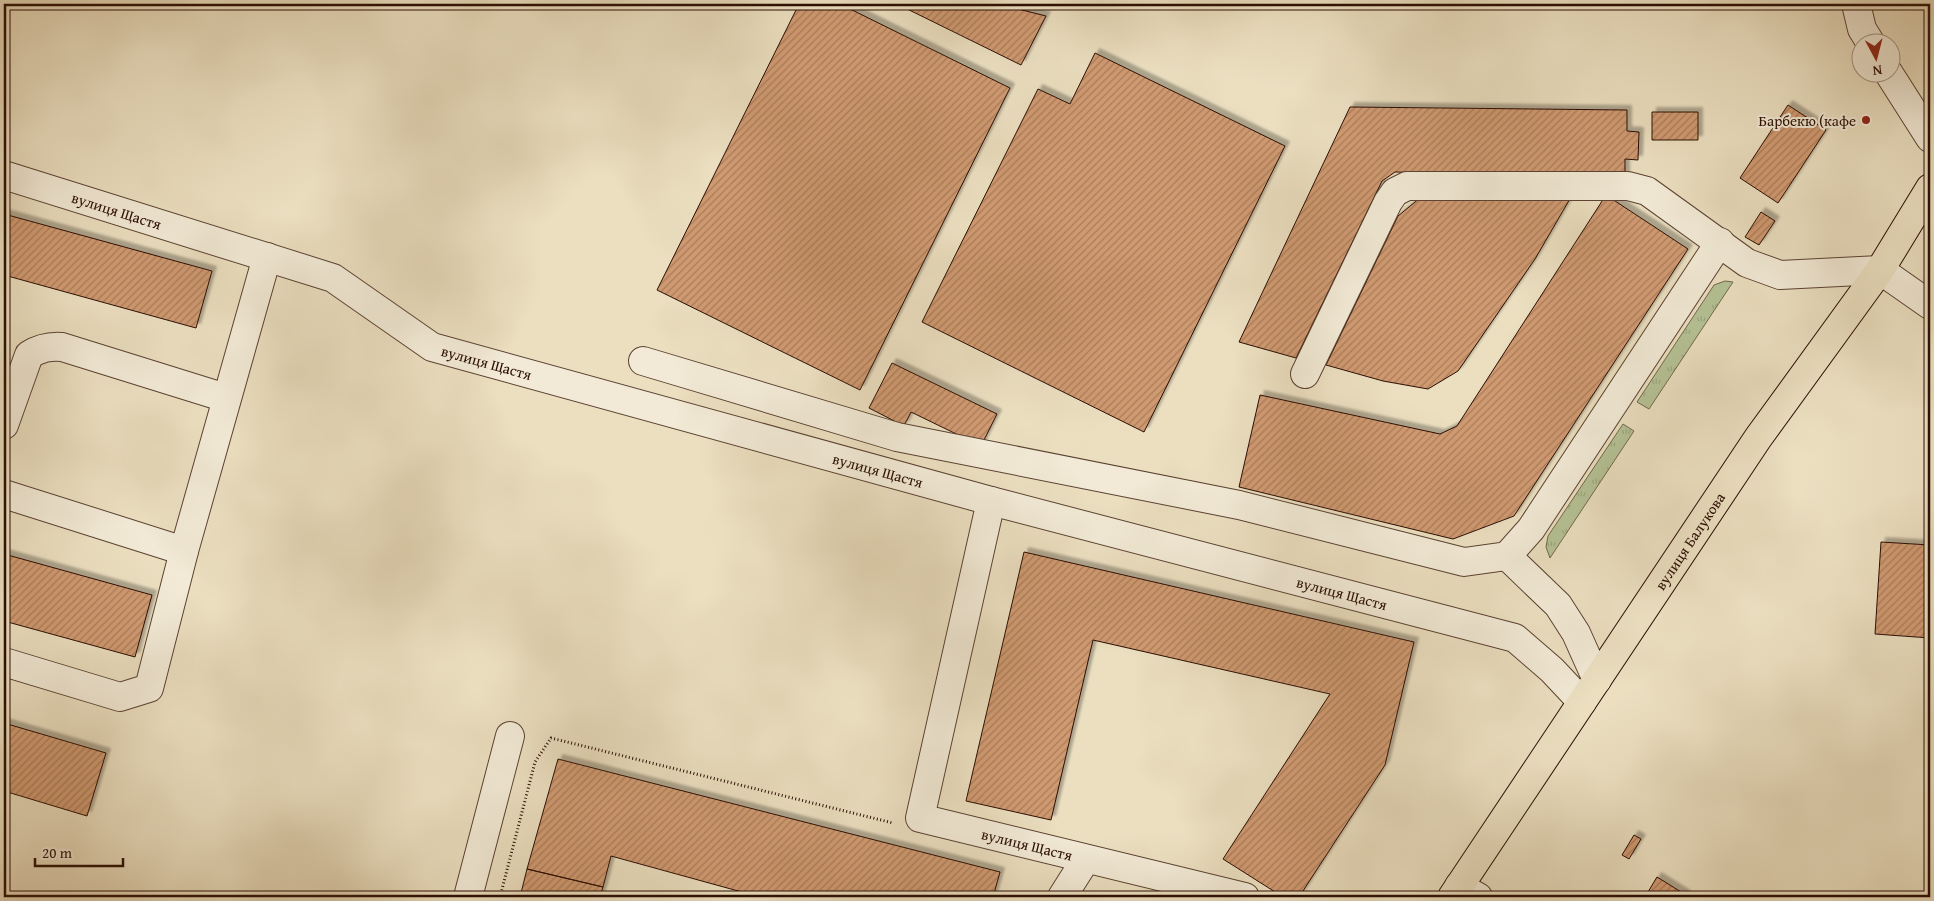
<svg xmlns="http://www.w3.org/2000/svg" width="1934" height="901" viewBox="0 0 1934 901" font-family="'Gentium Book Plus',serif">
  <defs>
    <pattern id="grass-tufts" width="24" height="20" patternUnits="userSpaceOnUse" patternTransform="scale(1.25)"><rect width="24" height="20" fill="#b5c295"/><path d="M3 7l-1-3M5 7V3M7 7l1-3M15 17l-1-3M17 17v-4M19 17l1-3" fill="none" stroke="#9ca67f"/></pattern>
    <pattern id="building-hatch" width="6" height="6" patternUnits="userSpaceOnUse" patternTransform="scale(1.25)"><rect width="6" height="6" fill="#d09a71"/><path d="M-1 1l2-2M0 6l6-6M5 7l2-2" fill="none" stroke="#a97c5b"/></pattern>
    <filter id="shadow"><feDropShadow dx="4.5" dy="-4.5" stdDeviation="1" flood-color="#0004"/></filter>
  </defs>
  <rect width="100%" height="100%" fill="#ebdfc0"/>
  <filter id="stains"><feTurbulence type="fractalNoise" baseFrequency=".004" numOctaves="4"/><feColorMatrix values="0 0 0 0 .2 0 0 0 0 .09 0 0 0 0 .02 0 0 0 .5 -.17"/></filter>
  <radialGradient id="worn" r=".72"><stop offset=".6" stop-color="#630" stop-opacity="0"/><stop offset="1" stop-color="#630" stop-opacity=".3"/></radialGradient>
  <path fill="url(#grass-tufts)" stroke="#70684c" d="M 1725,281 L 1733,282 L 1649,409 L 1637,402 L 1714,285 Z
    M 1623,424 L 1634,431 L 1550,558 L 1546,547 L 1548,536 Z"/>
  <path fill="url(#building-hatch)" stroke="#2b0e03" filter="url(#shadow)" d="M 799,4 L 840,4 L 1010,88 L 860,390 L 657,290 Z
    M 897,4 L 998,4 L 1046,16 L 1021,65 Z
    M 1095,53 L 1285,146 L 1144,432 L 922,322 L 1038,89 L 1070,104 Z
    M 1788,105 L 1826,130 L 1778,203 L 1740,178 Z
    M 1350,107 L 1627,110 L 1627,131 L 1639,132 L 1638,160 L 1625,159 L 1625,177 L 1395,172 L 1382,181 L 1296,358 L 1239,342 Z
    M 1652,112 L 1698,112 L 1698,140 L 1652,140 Z
    M 1606,195 L 1688,249 L 1514,516 L 1453,539 L 1239,487 L 1260,395 L 1440,434 L 1457,426 Z
    M 1571,197 L 1535,259 L 1458,371 L 1428,389 L 1383,381 L 1326,365 L 1398,216 L 1420,198 Z
    M 1761,212 L 1775,221 L 1759,245 L 1745,237 Z
    M 4,214 L 212,271 L 196,328 L 4,275 Z
    M 892,363 L 997,414 L 981,446 L 911,412 L 904,426 L 869,408 Z
    M 1881,542 L 1930,545 L 1930,638 L 1875,634 Z
    M 1024,552 L 1414,642 L 1385,765 L 1299,897 L 1283,897 L 1223,859 L 1330,694 L 1093,640 L 1051,820 L 966,801 Z
    M 4,554 L 152,595 L 135,657 L 4,621 Z
    M 4,723 L 106,753 L 87,816 L 4,791 Z
    M 558,759 L 1000,872 L 993,897 L 760,897 L 611,856 L 603,887 L 527,869 Z
    M 1634,835 L 1641,839 L 1629,859 L 1622,855 Z
    M 527,869 L 603,887 L 600,897 L 520,897 Z
    M 1657,877 L 1686,895 L 1685,897 L 1645,897 Z"/>
  <g fill="none" stroke-linecap="round" stroke-linejoin="round">
    <g stroke="#5b4232" stroke-width="30">
      <g id="minor">
        <path d="M 1856,4 L 1862,29 L 1870,42"/>
        <path d="M 1888,72 L 1930,138"/>
        <path id="s1" d="M 4,175 L 333,278 L 432,347 L 991,501 L 1515,638 L 1552,670 L 1582,702"/>
        <path d="M 643,361 L 897,437 L 1239,505 L 1464,562 L 1507,556 L 1531,529 L 1720,242"/>
        <path d="M 1305,374 L 1388,202 L 1395,192 L 1407,186 L 1628,186 L 1647,191 L 1747,263 L 1780,275 L 1880,270 L 1930,305"/>
        <path d="M 4,425 L 29,355 C 40,348 49,346 62,347 L 226,398"/>
        <path d="M 4,494 L 184,551"/>
        <path id="s2" d="M 991,501 L 920,818 L 1245,897"/>
        <path d="M 1507,556 L 1558,605 L 1576,633 L 1597,680"/>
        <path d="M 4,662 L 120,697 L 149,688 L 184,551 L 267,257"/>
        <path d="M 1459,886 L 1478,897"/>
        <path d="M 468,897 L 510,736"/>
        <path d="M 1062,897 L 1086,859"/>
      </g>
    </g>
    <g stroke="#2b0e03" stroke-width="30">
      <g id="major">
        <path id="s3" d="M 1452,897 L 1758,438 L 1880,270 L 1930,188"/>
      </g>
    </g>
    <path stroke="#2b0e03" stroke-width="3" stroke-dasharray="1 2.5" stroke-linecap="butt" d="M 500,897 L 535,762 L 551,738 L 893,823"/>
    <use href="#minor" stroke="#f2ead6" stroke-width="28"/>
    <use href="#major" stroke="#ebdfc0" stroke-width="28"/>
  </g>
  <circle fill="#8f2418" stroke="#f2ead6" stroke-width="2" cx="1866" cy="120" r="5"/>
  <g text-anchor="middle" dominant-baseline="central" stroke-width="4" stroke-linejoin="round" paint-order="stroke">
    <g font-size="15" fill="#2b0e03" stroke="#f2ead6" text-anchor="end">
      <text x="1856" y="120">Барбекю (кафе</text>
    </g>
    <g font-size="15" fill="#2b0e03" stroke="#f2ead6">
      <text stroke="none"><textPath href="#s1" startOffset="118">вулиця Щастя</textPath></text>
      <text stroke="none"><textPath href="#s1" startOffset="522">вулиця Щастя</textPath></text>
      <text stroke="none"><textPath href="#s1" startOffset="928">вулиця Щастя</textPath></text>
      <text stroke="none"><textPath href="#s3" startOffset="428">вулиця Балукова</textPath></text>
      <text stroke="none"><textPath href="#s1" startOffset="1408">вулиця Щастя</textPath></text>
      <text stroke="none"><textPath href="#s2" startOffset="435">вулиця Щастя</textPath></text>
    </g>
  </g>
  <rect width="1934" height="901" fill="none" stroke="#ebdfc0" stroke-width="20"/>
  <rect x="5" y="5" width="1924" height="891" fill="none" stroke="#2b0e03" stroke-width="2.5"/>
  <rect x="10" y="10" width="1914" height="881" fill="none" stroke="#2b0e03"/>
  <g transform="translate(1876 58) rotate(173)"><circle r="24" fill="#f2ead6" stroke="#a29282"/>
  <path d="M0-4L9 19L0 12L-9 19Z" fill="#8f2418"/>
  <text y="-8" font-size="14" font-weight="bold" text-anchor="middle" fill="#2b0e03">N</text>
  </g>
  <path d="M35 858v8h88v-8" fill="none" stroke="#2b0e03" stroke-width="2.5"/>
  <text x="42" y="858" font-size="15" fill="#2b0e03" stroke="#f2ead6" stroke-width="4" paint-order="stroke">20 m</text>
  <rect width="100%" height="100%" filter="url(#stains)"/>
  <rect width="100%" height="100%" fill="url(#worn)"/>
</svg>
